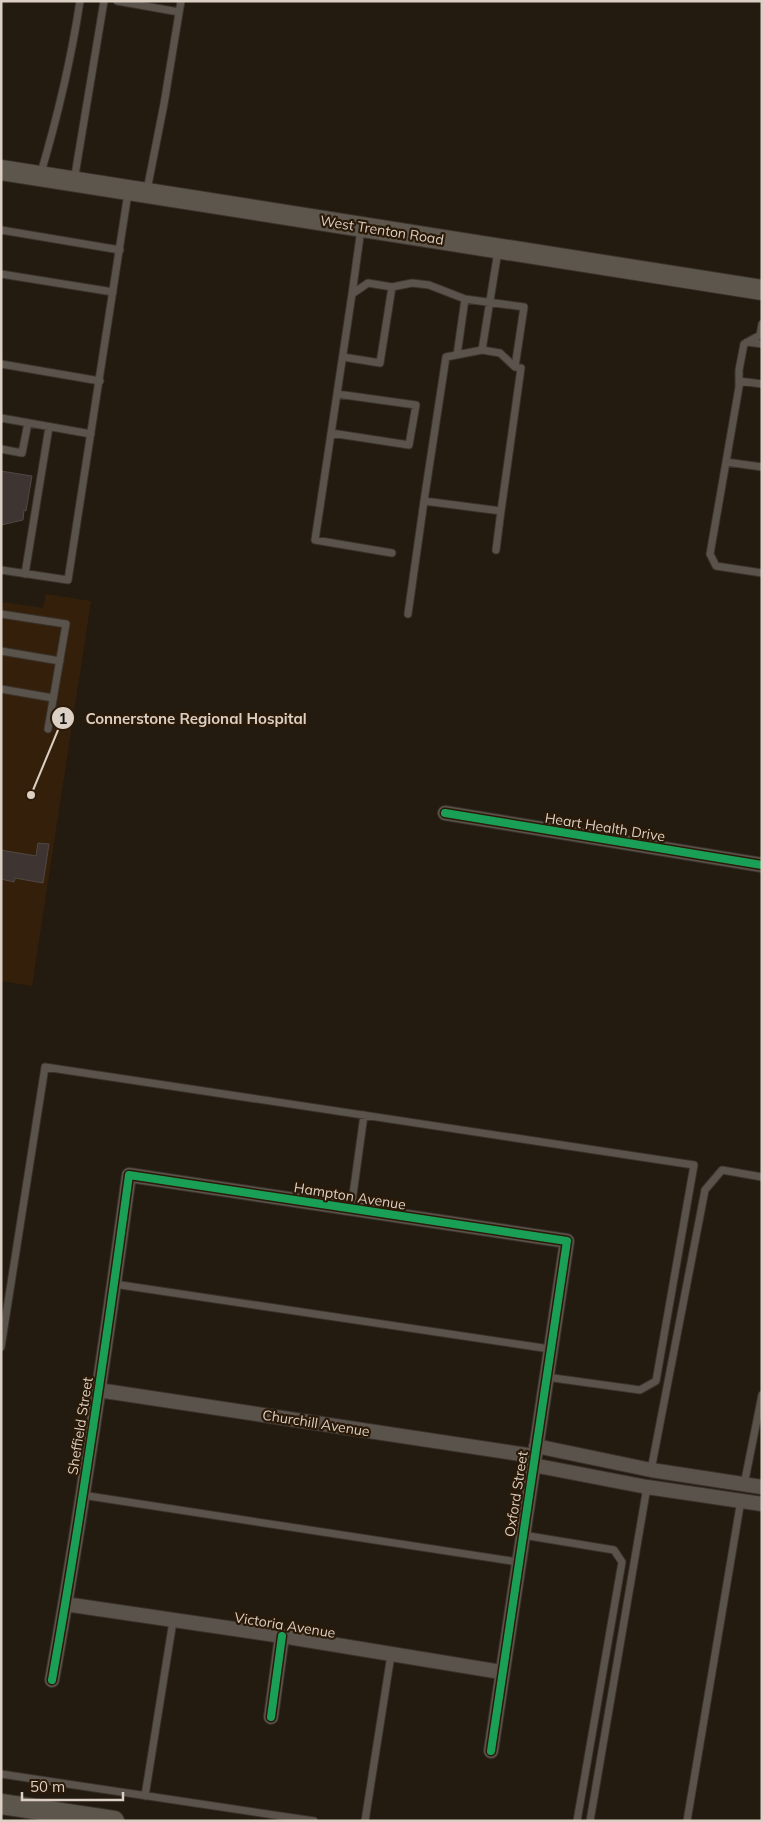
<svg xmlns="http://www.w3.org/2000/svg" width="763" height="1822" viewBox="0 0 763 1822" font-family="Mulish,sans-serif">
  <rect width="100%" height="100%" fill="#231a10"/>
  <path fill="#34200a" d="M 46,594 L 91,601 L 32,986 L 1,981 L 1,602 L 43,608 Z"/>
  <path fill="#3e3532" stroke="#514744" d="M 1,471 L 32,476 L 26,511 L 24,510 L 23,520 L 1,525 Z
    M 38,843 L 49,844 L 43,883 L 15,878 L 14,882 L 1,879 L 1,850 L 36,856 Z"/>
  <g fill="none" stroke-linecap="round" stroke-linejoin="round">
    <g stroke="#3a332c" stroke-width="9">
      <path id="lane" d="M 117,1 L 179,12
        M 40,176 C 57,119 71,60 80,1
        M 74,181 L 104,1
        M 147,190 L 164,104 L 181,1
        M 1,230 L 120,250
        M 1,274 L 113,292
        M 352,294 L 361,229
        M 762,324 L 760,335 L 744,344 L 739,370 L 739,387 L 726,462 L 762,467
        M 747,342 L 762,344
        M 482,350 L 500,353 L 515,367 L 521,368 L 501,511 L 424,501 L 446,357 L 482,350 L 498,251
        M 457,355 L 465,299 L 524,307 L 515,367
        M 343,357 L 380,363 L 392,287
        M 1,364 L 100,381
        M 739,381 L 762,384
        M 1,418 L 91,434
        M 331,433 L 409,445 L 416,405 L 337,394
        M 1,449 L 22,453 L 28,423
        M 726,462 L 710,554 L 716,566 L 762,573
        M 496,550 L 501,511
        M 392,553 L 315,540 L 352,294 L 368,283 L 392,287 L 412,283 L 429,285 L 465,299
        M 1,570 L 68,580 L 128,193
        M 25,574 L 49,427
        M 1,614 L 66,624 L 48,729
        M 408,614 L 424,501
        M 1,651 L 60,661
        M 1,689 L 53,698
        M 351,1209 L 364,1115
        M 114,1284 L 550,1349
        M 1,1347 L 45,1067 L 694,1165 L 656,1381 L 640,1390 L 546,1377
        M 651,1470 L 705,1190 L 722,1170 L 762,1177
        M 744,1485 L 762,1395
        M 82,1495 L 518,1562
        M 523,1535 L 614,1550 L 622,1562 L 577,1821
        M 1,1774 L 314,1821
        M 145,1796 L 173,1621
        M 365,1821 L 391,1655
        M 590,1821 L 647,1487
        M 687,1821 L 741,1500"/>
    </g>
    <g stroke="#3a332c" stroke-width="16">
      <path id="street" d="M 445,813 L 762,865
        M 98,1390 L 534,1456
        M 536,1446 L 651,1470 L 762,1487
        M 533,1465 L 647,1487 L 762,1504
        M 65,1604 L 282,1636 L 501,1672
        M 52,1680 C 82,1512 106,1344 129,1175 L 567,1241 L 491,1751
        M 271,1717 L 282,1636"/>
    </g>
    <g stroke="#3a332c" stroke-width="22">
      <path id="secondary" d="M 1,170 L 762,290
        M 1,1804 L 114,1821"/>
    </g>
    <use href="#lane" stroke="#5a534c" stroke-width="7"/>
    <use href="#street" stroke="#5a534c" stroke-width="14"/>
    <use href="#secondary" stroke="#5c564c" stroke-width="20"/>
    <g stroke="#2b1a08" stroke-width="11">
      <path id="cycleway" d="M 445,813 L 762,865
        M 52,1680 C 82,1512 106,1344 129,1175 L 567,1241 L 491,1751
        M 271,1717 L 282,1636"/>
    </g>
    <use href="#cycleway" stroke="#1a9f57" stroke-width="8"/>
  </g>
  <g text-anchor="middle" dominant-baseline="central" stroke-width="4.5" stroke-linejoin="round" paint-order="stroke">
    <g font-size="14" fill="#dcd0c5" stroke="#2b1a08">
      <text transform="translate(382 230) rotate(9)">West Trenton Road</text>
      <text transform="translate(605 827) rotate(9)">Heart Health Drive</text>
      <text transform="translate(350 1196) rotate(9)">Hampton Avenue</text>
      <text transform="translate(316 1423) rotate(9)">Churchill Avenue</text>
      <text transform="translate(80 1426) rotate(-81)">Sheffield Street</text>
      <text transform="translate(516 1494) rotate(-81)">Oxford Street</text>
      <text transform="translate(285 1625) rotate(9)">Victoria Avenue</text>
    </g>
  </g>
  <path fill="none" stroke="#dcd0c5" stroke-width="2" d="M31 795L63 718"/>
  <g fill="#dcd0c5" stroke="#2b1a08" stroke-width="2">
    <circle cx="31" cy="795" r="5"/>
    <circle cx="63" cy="718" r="12"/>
  </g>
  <g font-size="15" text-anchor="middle" font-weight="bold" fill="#111">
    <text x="63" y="724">1</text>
  </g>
  <g font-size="15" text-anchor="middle" font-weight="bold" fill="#dcd0c5" stroke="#2b1a08" stroke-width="4.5" stroke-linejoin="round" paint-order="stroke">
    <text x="196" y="724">Connerstone Regional Hospital</text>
  </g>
  <rect width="763" height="1822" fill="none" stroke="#dcd0c5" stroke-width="5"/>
  <path d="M22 1792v8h101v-8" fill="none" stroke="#dcd0c5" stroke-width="2.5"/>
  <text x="30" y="1792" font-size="15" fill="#dcd0c5" stroke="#2b1a08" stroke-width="4" paint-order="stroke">50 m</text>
</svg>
